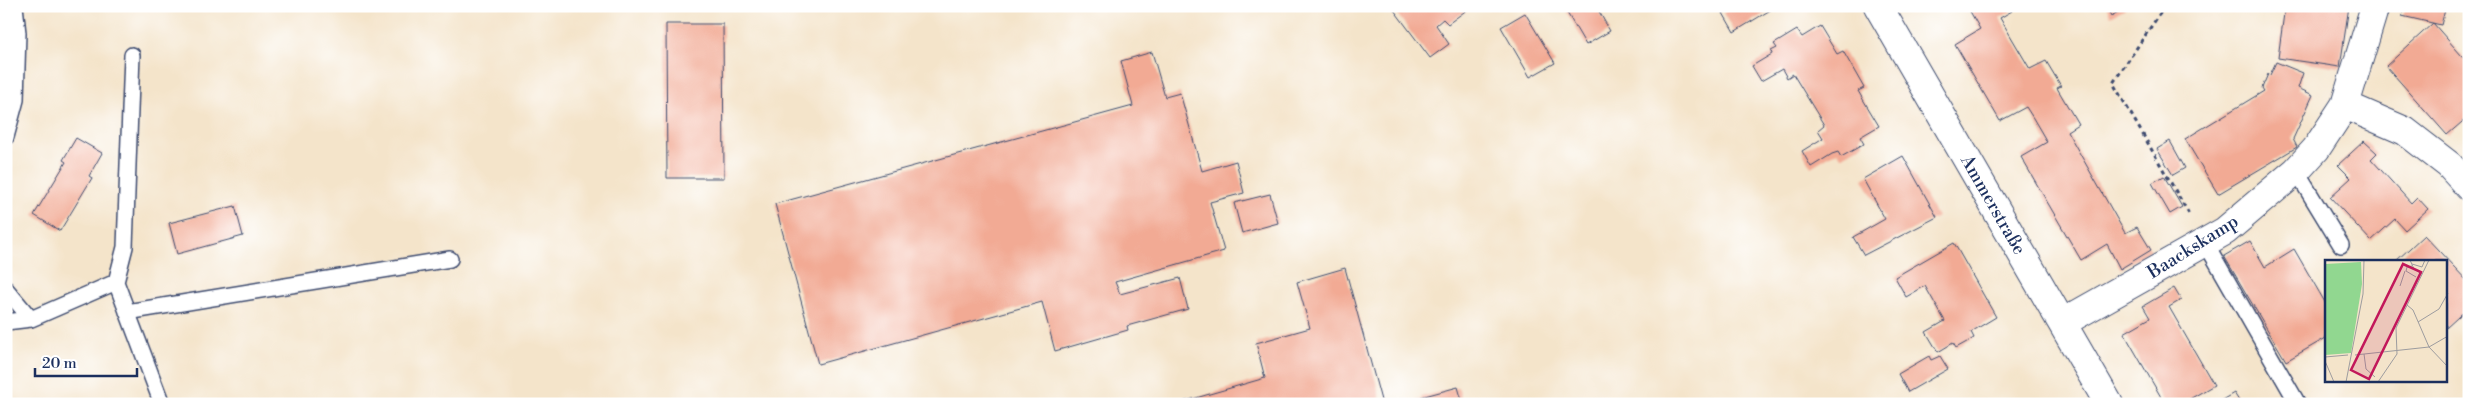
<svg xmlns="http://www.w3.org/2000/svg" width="2475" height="410" viewBox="0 0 2475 410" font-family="'Libre Bodoni',serif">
  <rect width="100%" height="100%" fill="#fff"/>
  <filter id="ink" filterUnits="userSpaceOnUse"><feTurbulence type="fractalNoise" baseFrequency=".02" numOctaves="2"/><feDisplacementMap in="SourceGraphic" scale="10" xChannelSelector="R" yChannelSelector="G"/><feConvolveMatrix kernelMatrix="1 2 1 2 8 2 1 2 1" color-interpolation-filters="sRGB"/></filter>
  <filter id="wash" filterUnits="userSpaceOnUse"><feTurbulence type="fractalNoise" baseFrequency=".0096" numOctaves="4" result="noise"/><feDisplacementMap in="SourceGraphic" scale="20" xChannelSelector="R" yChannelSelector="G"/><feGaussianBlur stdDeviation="1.12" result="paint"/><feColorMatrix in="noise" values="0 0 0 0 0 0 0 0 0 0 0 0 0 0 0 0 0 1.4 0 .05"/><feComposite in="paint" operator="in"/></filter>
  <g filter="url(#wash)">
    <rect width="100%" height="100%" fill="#f4e4ca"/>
    <g id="blocks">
      <path fill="#f2aa94" d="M 1391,6 L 1472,6 L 1448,24 L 1443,19 L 1436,25 L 1449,44 L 1430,58 Z
        M 1563,6 L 1596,6 L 1610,31 L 1586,45 Z
        M 1734,6 L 1777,6 L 1734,32 L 1723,13 Z
        M 1967,6 L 2009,6 L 2012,11 L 2000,18 L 2030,69 L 2046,61 L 2061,86 L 2057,88 L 2078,124 L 2067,131 L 2125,233 L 2137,227 L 2151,250 L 2120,269 L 2107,244 L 2081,260 L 2021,157 L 2047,142 L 2033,118 L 2026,107 L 2000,121 L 1955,44 L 1980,29 Z
        M 2106,6 L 2129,6 L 2111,16 Z
        M 2285,6 L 2349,6 L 2340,67 L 2278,58 Z
        M 2405,6 L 2446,6 L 2441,25 L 2402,16 Z
        M 1525,13 L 1555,63 L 1530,77 L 1501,27 Z
        M 2433,23 L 2469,64 L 2469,116 L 2447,135 L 2386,66 Z
        M 666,24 L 723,24 L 724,178 L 667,178 Z
        M 1820,26 L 1837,54 L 1843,51 L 1864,88 L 1858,91 L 1879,126 L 1860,137 L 1864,144 L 1841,157 L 1838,152 L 1832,154 L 1811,167 L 1802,151 L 1823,138 L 1818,130 L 1824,125 L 1793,74 L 1787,78 L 1782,69 L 1761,81 L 1752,66 L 1772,54 L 1771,51 L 1777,48 L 1774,44 L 1797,30 L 1802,37 Z
        M 1152,52 L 1165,97 L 1180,93 L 1202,171 L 1236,161 L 1244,193 L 1210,202 L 1224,251 L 1115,282 L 1120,294 L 1180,278 L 1188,309 L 1127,326 L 1128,330 L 1055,351 L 1042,302 L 818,364 L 775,204 L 1133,106 L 1121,61 Z
        M 2276,62 L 2303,73 L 2298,88 L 2313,95 L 2293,139 L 2297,147 L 2218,194 L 2185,139 L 2264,91 L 2262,88 L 2268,74 L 2270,75 Z
        M 76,138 L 102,153 L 89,176 L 92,178 L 60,231 L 34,215 L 66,162 L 63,160 Z
        M 2170,141 L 2185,168 L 2173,175 L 2157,149 Z
        M 2364,141 L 2377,153 L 2371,159 L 2411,203 L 2417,197 L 2428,209 L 2405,230 L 2395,219 L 2371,241 L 2330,197 L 2351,178 L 2338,165 Z
        M 1903,156 L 1937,217 L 1864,255 L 1853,237 L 1885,219 L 1863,179 Z
        M 2164,176 L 2182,207 L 2170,214 L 2152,183 Z
        M 1270,194 L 1278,223 L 1242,233 L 1234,203 Z
        M 235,206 L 243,236 L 177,254 L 169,223 Z
        M 2424,235 L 2469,283 L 2469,307 L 2446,328 L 2446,261 L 2396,261 Z
        M 2250,241 L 2265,267 L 2294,249 L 2326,304 L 2326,338 L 2286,361 L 2224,256 Z
        M 1954,243 L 1996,317 L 1971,332 L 1974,338 L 1956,348 L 1953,343 L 1938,352 L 1926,332 L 1945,321 L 1925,286 L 1906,297 L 1895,277 Z
        M 1345,268 L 1382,404 L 1175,404 L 1265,378 L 1256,343 L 1310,328 L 1297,282 Z
        M 2174,288 L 2181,300 L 2169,307 L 2214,385 L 2181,404 L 2165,404 L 2124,333 L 2150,318 L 2143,306 Z
        M 1929,356 L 1931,360 L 1940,356 L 1948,369 L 1908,392 L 1898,374 Z
        M 1458,387 L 1463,404 L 1408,404 L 1422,399 L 1421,397 Z
        M 2234,393 L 2241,404 L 2215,404 Z"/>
    </g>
  </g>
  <g filter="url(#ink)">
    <use href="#blocks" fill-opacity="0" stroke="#3c4a6e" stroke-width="1"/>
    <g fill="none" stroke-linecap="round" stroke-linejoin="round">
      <g stroke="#3c4a6e" stroke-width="18">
        <path id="lane" d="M 6,137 L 16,100 L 18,33 L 15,6
          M 2296,171 L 2341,245
          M 2205,242 L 2298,404
          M 116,282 L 162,404
          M 6,289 L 31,319 L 116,282 L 125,247 L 132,55
          M 127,312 L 450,259
          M 6,322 L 31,319"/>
      </g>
      <g stroke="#3c4a6e" stroke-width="30">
        <path id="street" d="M 1878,6 L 2109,404
          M 2345,105 L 2405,131 L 2449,165 L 2469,187
          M 2062,323 L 2225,231 L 2296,171 L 2316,149 L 2345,105 L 2375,6"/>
      </g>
      <path stroke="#3c4a6e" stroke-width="3" stroke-dasharray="4 4" stroke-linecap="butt" d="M 2165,6 L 2113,83 L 2189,214"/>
      <use href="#lane" stroke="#fff" stroke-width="15"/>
      <use href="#street" stroke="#fff" stroke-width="28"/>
    </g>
  </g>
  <g text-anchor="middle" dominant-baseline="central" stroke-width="4" stroke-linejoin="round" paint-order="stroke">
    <g font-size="18" fill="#1b2f5e" stroke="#fff">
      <text transform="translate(1993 205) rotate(60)">Ammerstraße</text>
      <text transform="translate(2193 247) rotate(-32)">Baackskamp</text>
    </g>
  </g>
  <g transform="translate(2325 260)">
    <rect width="122" height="122" fill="#f4e4ca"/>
    <path d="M 36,2 L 37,24 L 26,93 L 0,95 L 0,4 Z" fill="#91d790"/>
    <path fill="none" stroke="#9d9c9f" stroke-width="1" d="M 85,0 L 89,9 L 97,14M 87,4 L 97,7 L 100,0M 87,6 L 82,7 L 81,11 L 91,17M 75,26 L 80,11M 82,45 L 88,50 L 104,87 L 123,107M 93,62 L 114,49 L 123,33M 39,94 L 41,109 L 50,117M 30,95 L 104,87 L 123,76M 0,97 L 23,95M 0,101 L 9,122M 21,122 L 38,34 L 39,0M 53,122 L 72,94 L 71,68 L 104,0"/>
    <path fill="#c2185b" fill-opacity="0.15" stroke="#c2185b" stroke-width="2.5" d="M 78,4 L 96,12 L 44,119 L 26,110 Z"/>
    <rect width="122" height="122" fill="none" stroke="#1b2f5e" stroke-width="2.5"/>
  </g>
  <rect width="2475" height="410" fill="none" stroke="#fff" stroke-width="25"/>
  <path d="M35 368v8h102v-8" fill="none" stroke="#1b2f5e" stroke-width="2.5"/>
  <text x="42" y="368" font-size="15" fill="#1b2f5e" stroke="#ffffff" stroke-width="4" paint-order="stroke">20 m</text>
</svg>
